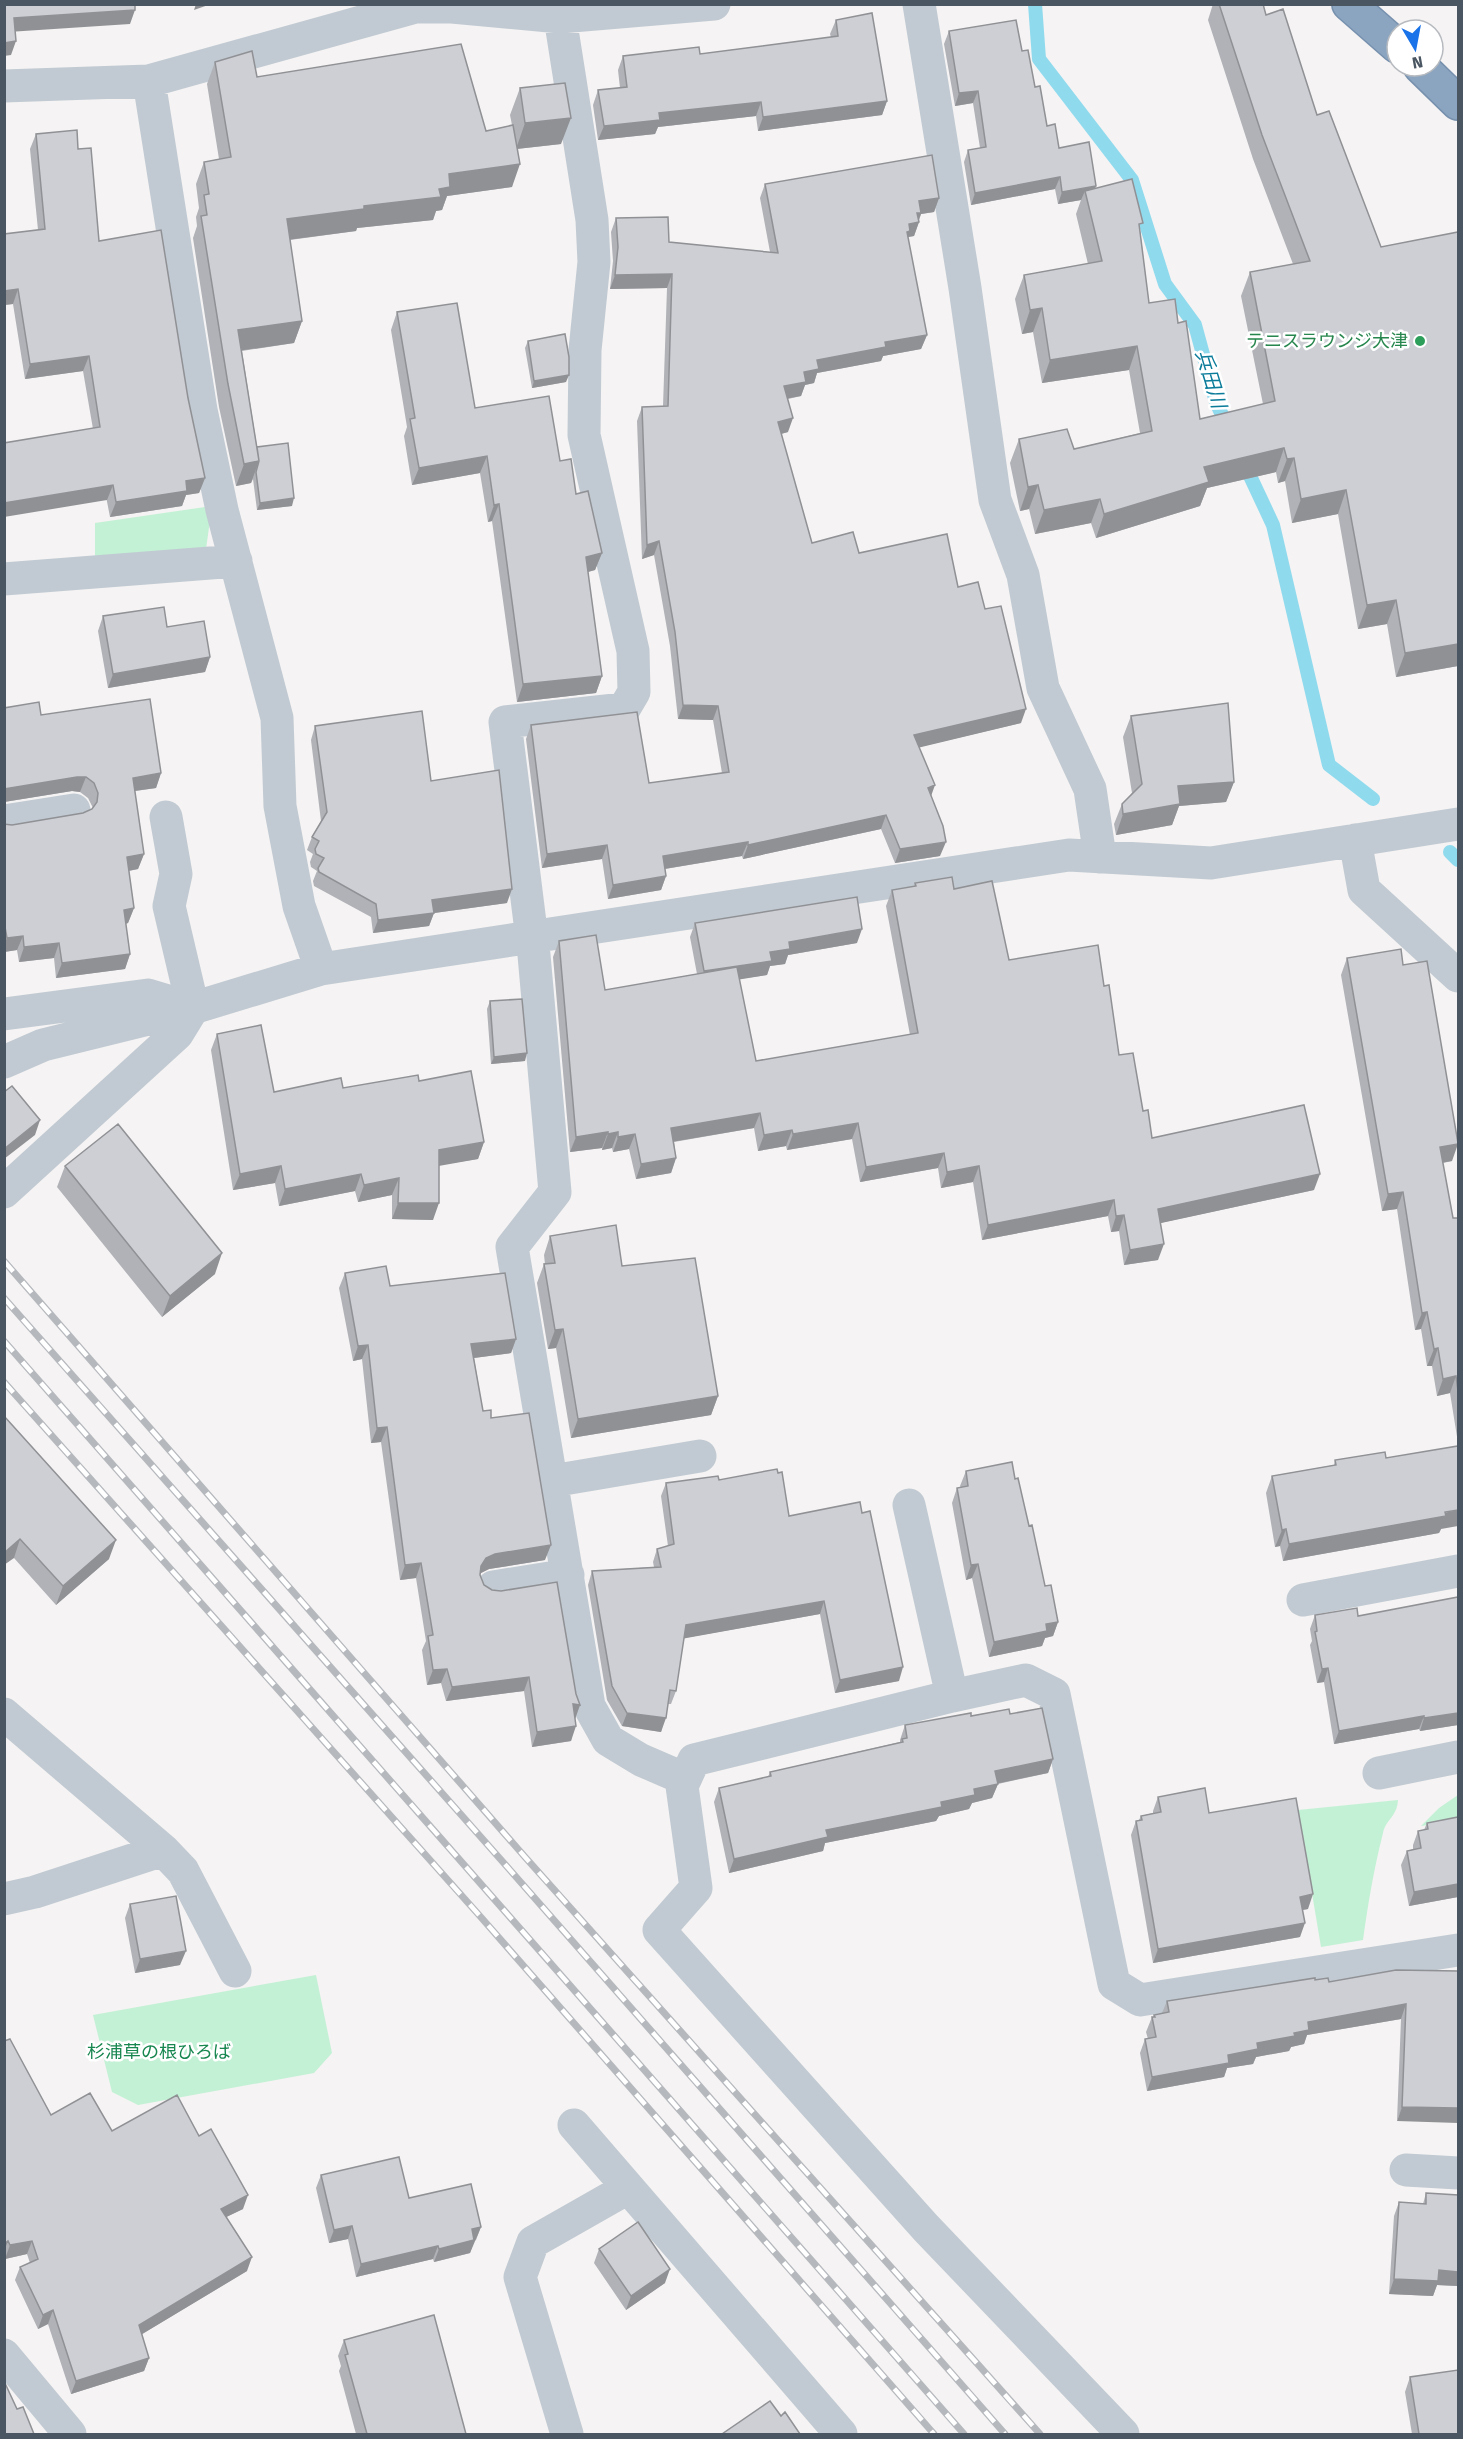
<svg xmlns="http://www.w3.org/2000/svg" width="1463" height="2439" viewBox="0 0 1463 2439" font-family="'Fira Sans','Noto Sans JP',sans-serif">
  <rect width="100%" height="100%" fill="#f5f3f3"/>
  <path fill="#c3f1d5" d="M 212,506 L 206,549 L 95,556 L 95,523 Z
    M 1458,1795 L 1458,1820 L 1421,1826 L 1439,1808 Z
    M 1398,1800 C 1397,1817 1386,1819 1383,1833 C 1374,1868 1368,1904 1363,1940 L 1321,1947 L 1298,1810 Z
    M 316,1975 L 332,2053 L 314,2073 L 138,2105 L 112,2092 L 93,2015 Z"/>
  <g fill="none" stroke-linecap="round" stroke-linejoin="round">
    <path stroke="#90daee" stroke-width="14" d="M 1035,4 L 1039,59 L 1132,180 L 1165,284 L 1195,325 L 1216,402 L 1229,430
      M 1243,461 L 1273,525 L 1329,765 L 1373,799
      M 1450,852 L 1458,860"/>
    <g stroke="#7690ad" stroke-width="36">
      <path id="highway" d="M 1349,4 L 1397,46
        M 1420,66 L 1458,103"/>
    </g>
    <path stroke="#c1cad2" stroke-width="33" d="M 919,4 L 965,288 L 995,500 L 1023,575 L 1043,688 L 1090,789 L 1100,857
      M 560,17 L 592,220 L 594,262 L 585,350 L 584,435 L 633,651 L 634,692 L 624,709 L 505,722 L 534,955 L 555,1192 L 512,1247 L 589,1706 L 608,1740 L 641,1760 L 685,1779
      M 149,81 L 201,410 L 222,510 L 277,718 L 280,806 L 299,906 L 321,969
      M 4,86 L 149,81 L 415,7 L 452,7 L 560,17 L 714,4
      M 4,579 L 236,561
      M 4,821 L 74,810
      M 1355,840 L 1364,890 L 1458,976
      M 4,1014 L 148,995 L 191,1008
      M 4,1062 L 43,1045 L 193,1008 L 321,969 L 1069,855 L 1211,863 L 1458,824
      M 4,1192 L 177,1034 L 193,1008 L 169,906 L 176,874 L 166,817
      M 552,1481 L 700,1456
      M 909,1505 L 952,1696
      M 493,1587 L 568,1575
      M 1303,1600 L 1458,1571
      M 4,1714 L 163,1850 L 183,1871 L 235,1971
      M 1379,1773 L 1458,1757
      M 4,1899 L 35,1892 L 163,1850
      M 574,2125 L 841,2434
      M 1406,2170 L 1458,2173
      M 4,2355 L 70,2434
      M 567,2434 L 520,2277 L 533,2242 L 628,2188
      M 1123,2434 L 926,2228 L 659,1930 L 696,1888 L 682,1786 L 694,1760 L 952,1696 L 1026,1680 L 1054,1694 L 1114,1984 L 1140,2000 L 1458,1950"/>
    <use href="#highway" stroke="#8ba5c1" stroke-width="33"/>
    <g stroke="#b5b8bd" stroke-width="7">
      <path id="rail" d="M 4,1261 L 525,1857 L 1040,2434
        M 4,1298 L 510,1870 L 1005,2434
        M 4,1341 L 964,2434
        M 4,1382 L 479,1915 L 934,2434"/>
    </g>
    <use href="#rail" stroke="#fff" stroke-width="4.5" stroke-dasharray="14" stroke-linecap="butt"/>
  </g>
  <path fill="#b0b2b7" d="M 1213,4 L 1263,4 L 1266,15 L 1317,115 L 1381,247 L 1458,232 L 1458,666 L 1396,677 L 1387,624 L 1358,629 L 1338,514 L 1292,523 L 1285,481 L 1278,483 L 1276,472 L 1207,488 L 1200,506 L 1096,538 L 1091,523 L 1035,534 L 1029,509 L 1020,511 L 1010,463 L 1019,439 L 1074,449 L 1140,433 L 1129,370 L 1042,383 L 1033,332 L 1022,334 L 1015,299 L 1024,275 L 1088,264 L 1076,214 L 1081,200 L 1058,204 L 1055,189 L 971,205 L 964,162 L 968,150 L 980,148 L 973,103 L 955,106 L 944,44 L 949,31 L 1022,51 L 1047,126 L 1059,148 L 1096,186 L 1095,188 L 1140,230 L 1149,303 L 1178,323 L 1200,419 L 1263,404 L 1241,296 L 1250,272 L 1293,264 L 1253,159 L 1208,20 Z
    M 836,20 L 887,101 L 882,115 L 758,131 L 756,116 L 658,127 L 655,134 L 598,140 L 593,105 L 598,90 L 620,88 L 618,70 L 623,56 L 700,54 L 831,37 L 830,34 Z
    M 215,62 L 257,77 L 486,131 L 512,125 L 510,115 L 520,88 L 561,144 L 517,149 L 512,187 L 447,196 L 442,210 L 436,211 L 433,220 L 357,228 L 356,231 L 290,240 L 302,321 L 294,343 L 242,351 L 257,447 L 292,506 L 257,510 L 253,479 L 251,483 L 236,486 L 219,407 L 193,238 L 197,226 L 196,217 L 199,208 L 196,184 L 204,162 L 219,159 L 207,84 Z
    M 36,134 L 78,149 L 99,241 L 188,398 L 205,478 L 199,493 L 186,495 L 182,506 L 110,517 L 93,429 L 83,371 L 25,379 L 13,304 L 4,305 L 4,234 L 38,230 L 30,149 Z
    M 765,184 L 939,198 L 934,212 L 921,214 L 919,220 L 919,222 L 914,236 L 908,237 L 927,335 L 921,349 L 883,356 L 881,361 L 817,373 L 814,383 L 805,385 L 801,396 L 788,399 L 788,432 L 781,434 L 812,543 L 859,553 L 958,587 L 985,609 L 1021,723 L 919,747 L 931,796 L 940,856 L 895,863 L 881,829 L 743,859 L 742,856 L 665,869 L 666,876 L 661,890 L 608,899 L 602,859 L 542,868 L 526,739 L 531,725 L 649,783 L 722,773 L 713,720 L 678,719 L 670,646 L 654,555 L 642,559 L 637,421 L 642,407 L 663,406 L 667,288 L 610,289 L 613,261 L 611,232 L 616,218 L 669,242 L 770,252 L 760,198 Z
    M 397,312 L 475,408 L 560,461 L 576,494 L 602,553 L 595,570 L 588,572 L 602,676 L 596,693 L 517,702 L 492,521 L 488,522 L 480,473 L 412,485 L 404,436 L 407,427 L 391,330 Z
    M 528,341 L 566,382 L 532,388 L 525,348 Z
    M 103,616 L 167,627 L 210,657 L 205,672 L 108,688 L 98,631 Z
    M 4,708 L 41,715 L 161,773 L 156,788 L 135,791 L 144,854 L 138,869 L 129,871 L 134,908 L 128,923 L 126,924 L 130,954 L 125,969 L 56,978 L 54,958 L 19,962 L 17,950 L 4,952 L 4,824 L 12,825 L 83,813 L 92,809 L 93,808 L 88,798 L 80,792 L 72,791 L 4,802 Z
    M 1131,716 L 1234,782 L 1226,802 L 1179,806 L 1172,825 L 1116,835 L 1114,824 L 1122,804 L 1132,793 L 1123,737 Z
    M 315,726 L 431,781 L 507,903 L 434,913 L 429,926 L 373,933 L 371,917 L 314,886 L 313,881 L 317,871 L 311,867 L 310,862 L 313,854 L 307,850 L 312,837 L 321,821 L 311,740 Z
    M 915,883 L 954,889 L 1009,960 L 1104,986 L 1119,1055 L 1143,1111 L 1152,1138 L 1314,1190 L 1160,1223 L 1158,1260 L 1124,1265 L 1119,1231 L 1111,1232 L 1108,1216 L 982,1240 L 973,1182 L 941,1188 L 938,1168 L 860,1182 L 852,1139 L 787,1150 L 786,1146 L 758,1151 L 754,1128 L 674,1142 L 676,1158 L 671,1173 L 636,1179 L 629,1149 L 613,1152 L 612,1148 L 602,1150 L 602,1148 L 570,1152 L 553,957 L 559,941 L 605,990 L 697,974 L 690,937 L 695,923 L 857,943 L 788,955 L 785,964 L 770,966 L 767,975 L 739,979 L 756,1061 L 910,1035 L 886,906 L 892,890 L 914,886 Z
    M 1347,958 L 1403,965 L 1452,1161 L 1443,1163 L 1453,1218 L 1458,1218 L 1458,1443 L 1450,1393 L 1437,1396 L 1432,1366 L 1427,1366 L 1421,1329 L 1415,1330 L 1397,1209 L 1382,1211 L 1341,975 Z
    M 490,1001 L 525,1061 L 491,1064 L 487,1009 Z
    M 217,1034 L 274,1092 L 343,1088 L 419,1081 L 484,1142 L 478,1159 L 439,1165 L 433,1220 L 392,1219 L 392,1195 L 358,1202 L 355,1191 L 279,1206 L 275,1183 L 233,1190 L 211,1050 Z
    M 65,1166 L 215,1274 L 162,1317 L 57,1187 Z
    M 550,1236 L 622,1266 L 718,1396 L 711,1415 L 571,1438 L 556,1348 L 548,1349 L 537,1283 L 544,1264 L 545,1264 L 544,1255 Z
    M 345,1273 L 390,1286 L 516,1339 L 511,1353 L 474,1358 L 483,1411 L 491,1418 L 545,1560 L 489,1569 L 481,1573 L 480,1575 L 484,1585 L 576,1694 L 580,1705 L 575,1719 L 571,1741 L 532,1747 L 524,1691 L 446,1701 L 441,1683 L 427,1685 L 422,1650 L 426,1641 L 416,1578 L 400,1580 L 381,1442 L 371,1443 L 362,1359 L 353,1361 L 339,1288 Z
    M 4,1416 L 109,1559 L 56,1605 L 14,1558 Z
    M 1386,1458 L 1441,1529 L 1439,1533 L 1283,1561 L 1280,1546 L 1275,1547 L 1266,1493 L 1272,1476 L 1334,1465 L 1335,1460 Z
    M 966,1471 L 1015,1479 L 1045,1586 L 1058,1622 L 1053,1636 L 1045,1638 L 1042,1646 L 989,1657 L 972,1578 L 966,1580 L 952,1503 L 957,1488 L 961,1488 L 960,1486 Z
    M 719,1480 L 789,1516 L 899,1681 L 835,1693 L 820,1614 L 684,1638 L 676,1691 L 671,1704 L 668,1704 L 661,1732 L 622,1726 L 607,1700 L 588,1585 L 592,1571 L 654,1567 L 653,1562 L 657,1549 L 668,1546 L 661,1496 L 666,1483 Z
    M 1315,1615 L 1358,1616 L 1458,1725 L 1420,1731 L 1419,1729 L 1334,1744 L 1324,1682 L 1317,1683 L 1310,1645 L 1312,1641 L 1310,1629 Z
    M 1010,1714 L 1053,1759 L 1048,1773 L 998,1784 L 992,1798 L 972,1803 L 969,1809 L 939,1816 L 936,1821 L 825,1843 L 823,1851 L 729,1873 L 714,1802 L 719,1788 L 768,1777 L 770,1772 L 900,1742 L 900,1740 L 905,1725 L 971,1716 Z
    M 1158,1797 L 1209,1813 L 1308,1909 L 1303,1910 L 1300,1937 L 1153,1963 L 1131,1835 L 1136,1821 L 1139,1820 L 1141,1816 L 1153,1813 L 1153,1811 Z
    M 1458,1817 L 1458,1897 L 1409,1906 L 1401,1865 L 1407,1851 L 1413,1849 L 1413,1845 L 1418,1831 L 1424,1830 L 1427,1823 Z
    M 130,1904 L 180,1965 L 135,1973 L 125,1918 Z
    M 1458,1971 L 1397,2121 L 1401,2019 L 1307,2035 L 1304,2044 L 1291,2047 L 1289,2051 L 1256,2057 L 1253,2064 L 1227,2068 L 1224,2077 L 1147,2091 L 1140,2053 L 1145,2039 L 1148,2039 L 1146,2032 L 1152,2017 L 1153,2017 L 1154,2015 L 1162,2013 L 1167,2001 L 1315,1980 L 1329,1982 Z
    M 4,2041 L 51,2115 L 112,2131 L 199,2136 L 243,2209 L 226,2217 L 247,2271 L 142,2334 L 149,2358 L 144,2371 L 71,2394 L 48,2324 L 38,2329 L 15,2280 L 20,2267 L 30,2263 L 27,2254 L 5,2259 L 4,2258 Z
    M 321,2175 L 409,2198 L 481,2227 L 476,2240 L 474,2241 L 470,2253 L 434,2262 L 433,2259 L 356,2277 L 348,2239 L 329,2243 L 316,2188 Z
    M 1426,2193 L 1458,2195 L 1458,2286 L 1437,2285 L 1433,2296 L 1389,2294 L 1394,2216 L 1399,2202 L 1423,2204 Z
    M 599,2249 L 665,2283 L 626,2310 L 594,2263 Z
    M 344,2340 L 466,2434 L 356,2434 L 339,2371 L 341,2366 L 338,2356 Z
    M 1410,2377 L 1458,2434 L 1412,2434 L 1405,2392 Z"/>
  <path fill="#909195" d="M 196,4 L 211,4 L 194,10 Z
    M 135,10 L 130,24 L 8,32 L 14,18 Z
    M 16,41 L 11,55 L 4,56 L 4,43 Z
    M 978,91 L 973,103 L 955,106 L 959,93 Z
    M 887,101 L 882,115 L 758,131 L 763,117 Z
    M 761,102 L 756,116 L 658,127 L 655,134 L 598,140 L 604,126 L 659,113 Z
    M 571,118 L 561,144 L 516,149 L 525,123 Z
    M 520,164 L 512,187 L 447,196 L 442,210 L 436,211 L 433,220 L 357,228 L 356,231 L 279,241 L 287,219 L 364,206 L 439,189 L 449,174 Z
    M 1060,177 L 1055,189 L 971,205 L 975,193 Z
    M 1096,186 L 1092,198 L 1085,191 L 1081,200 L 1058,204 L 1062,192 Z
    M 939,198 L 934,212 L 921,214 L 918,222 L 919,222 L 914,236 L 908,237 L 902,246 L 909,224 L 919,201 Z
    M 672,274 L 667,288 L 610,289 L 615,275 Z
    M 18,289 L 13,304 L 4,305 L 4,291 Z
    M 1042,308 L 1033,332 L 1022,334 L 1030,310 Z
    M 302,321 L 294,343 L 230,352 L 238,330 Z
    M 927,335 L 921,349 L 883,356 L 881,361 L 817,373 L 814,383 L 805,385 L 801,396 L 779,400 L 784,386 L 804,372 L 817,360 L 885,342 Z
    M 1137,346 L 1129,370 L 1042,383 L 1050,360 Z
    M 89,356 L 83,371 L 25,379 L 30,364 Z
    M 569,375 L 566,382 L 532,388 L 534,381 Z
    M 793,418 L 788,432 L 773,436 L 778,422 Z
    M 1284,448 L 1276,472 L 1207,488 L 1200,506 L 1096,538 L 1104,514 L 1204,467 Z
    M 487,456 L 480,473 L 412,485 L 419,468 Z
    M 1294,458 L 1285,481 L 1278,483 L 1287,459 Z
    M 259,461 L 251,483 L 236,486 L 244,464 Z
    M 205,478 L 199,493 L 186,495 L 182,506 L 110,517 L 116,502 L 186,481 Z
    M 113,485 L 107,500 L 4,517 L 4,503 Z
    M 1038,485 L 1029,509 L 1020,511 L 1028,487 Z
    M 1346,490 L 1338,514 L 1292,523 L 1301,499 Z
    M 294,498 L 292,506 L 257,510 L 260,503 Z
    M 1100,499 L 1091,523 L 1035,534 L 1044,510 Z
    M 499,504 L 492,521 L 488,522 L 494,505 Z
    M 659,541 L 654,555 L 642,559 L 647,545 Z
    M 602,553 L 595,570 L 580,574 L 586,557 Z
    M 1396,600 L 1387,624 L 1358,629 L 1367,605 Z
    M 1458,644 L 1458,666 L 1396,677 L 1405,653 Z
    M 210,657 L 205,672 L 108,688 L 113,674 Z
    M 602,676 L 596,693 L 517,702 L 523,684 Z
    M 683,705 L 718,706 L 713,720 L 678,719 Z
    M 1026,709 L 1021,723 L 909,750 L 914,735 Z
    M 161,773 L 156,788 L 127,792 L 133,778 Z
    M 77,777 L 86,777 L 80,792 L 72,791 L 4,802 L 4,789 L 7,788 Z
    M 1234,782 L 1226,802 L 1179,806 L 1172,825 L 1116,835 L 1123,814 L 1178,786 Z
    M 935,785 L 930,799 L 928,788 Z
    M 886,815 L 881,829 L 743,859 L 748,845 Z
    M 748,842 L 742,856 L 658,870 L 663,856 Z
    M 946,842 L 940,856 L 895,863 L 900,849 Z
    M 607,845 L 602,859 L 542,868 L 547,854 Z
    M 144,854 L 138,869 L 122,872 L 127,857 Z
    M 666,876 L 661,890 L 608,899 L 613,885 Z
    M 512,889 L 507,903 L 427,914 L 432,900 Z
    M 134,908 L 128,923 L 119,925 L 124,910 Z
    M 434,913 L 429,926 L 373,933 L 378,920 Z
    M 862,929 L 857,943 L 788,955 L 785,964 L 770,966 L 767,975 L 699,986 L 704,971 L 770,952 L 789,942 Z
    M 23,936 L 17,950 L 4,952 L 4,944 L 7,938 Z
    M 59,943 L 54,958 L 19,962 L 24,947 Z
    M 130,954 L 125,969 L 56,978 L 62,963 Z
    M 527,1053 L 525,1061 L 491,1064 L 494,1057 Z
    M 760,1113 L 754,1128 L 665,1143 L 671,1128 Z
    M 40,1120 L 35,1135 L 4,1159 L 4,1149 Z
    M 858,1123 L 852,1139 L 787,1150 L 793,1134 Z
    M 792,1130 L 786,1146 L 758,1151 L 764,1135 Z
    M 608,1132 L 602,1148 L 570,1152 L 576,1137 Z
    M 618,1132 L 612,1148 L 602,1150 L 608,1134 Z
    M 635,1134 L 629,1149 L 613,1152 L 618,1137 Z
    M 484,1142 L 478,1159 L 433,1167 L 439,1150 Z
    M 1458,1144 L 1452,1161 L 1434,1164 L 1440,1147 Z
    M 944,1153 L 938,1168 L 860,1182 L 866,1167 Z
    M 676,1158 L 671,1173 L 636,1179 L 641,1164 Z
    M 281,1166 L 275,1183 L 233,1190 L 240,1174 Z
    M 979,1166 L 973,1182 L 941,1188 L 947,1172 Z
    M 361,1174 L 355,1191 L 279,1206 L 285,1189 Z
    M 1320,1174 L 1314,1190 L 1152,1225 L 1158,1209 Z
    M 399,1178 L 392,1195 L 358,1202 L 364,1185 Z
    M 1403,1192 L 1397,1209 L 1382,1211 L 1388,1194 Z
    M 1114,1200 L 1108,1216 L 982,1240 L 988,1225 Z
    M 398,1203 L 439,1203 L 433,1220 L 392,1219 Z
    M 1124,1215 L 1119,1231 L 1111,1232 L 1116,1216 Z
    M 1164,1244 L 1158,1260 L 1124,1265 L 1130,1250 Z
    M 222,1253 L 215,1274 L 162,1317 L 170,1296 Z
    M 1427,1312 L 1421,1329 L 1415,1330 L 1422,1313 Z
    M 563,1329 L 556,1348 L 548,1349 L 555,1330 Z
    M 516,1339 L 511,1353 L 466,1359 L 471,1344 Z
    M 368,1345 L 362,1359 L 353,1361 L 358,1346 Z
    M 1438,1348 L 1432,1366 L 1427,1366 L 1434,1349 Z
    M 1456,1376 L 1450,1393 L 1437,1396 L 1443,1379 Z
    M 718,1396 L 711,1415 L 571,1438 L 578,1419 Z
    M 387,1427 L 381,1442 L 371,1443 L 377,1428 Z
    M 1458,1510 L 1458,1526 L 1441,1529 L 1439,1533 L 1283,1561 L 1289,1544 Z
    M 1286,1529 L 1280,1546 L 1275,1547 L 1282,1530 Z
    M 20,1539 L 14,1558 L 4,1565 L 4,1553 Z
    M 116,1540 L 109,1559 L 56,1605 L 63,1586 Z
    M 551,1545 L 545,1560 L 489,1569 L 481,1573 L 475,1581 L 481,1566 L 486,1558 L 495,1554 Z
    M 421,1563 L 416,1578 L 400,1580 L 405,1565 Z
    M 978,1564 L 972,1578 L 966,1580 L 971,1565 Z
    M 824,1601 L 820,1614 L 681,1639 L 686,1625 Z
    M 1058,1622 L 1053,1636 L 1045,1638 L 1042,1646 L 989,1657 L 994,1642 L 1046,1624 Z
    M 903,1667 L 899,1681 L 835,1693 L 840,1680 Z
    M 1328,1668 L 1324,1682 L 1317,1683 L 1322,1669 Z
    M 447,1669 L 441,1683 L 427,1685 L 433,1670 Z
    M 529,1677 L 524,1691 L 446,1701 L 452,1687 Z
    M 573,1704 L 580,1705 L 575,1719 Z
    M 627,1713 L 666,1718 L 661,1732 L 622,1726 Z
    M 1458,1713 L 1458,1725 L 1420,1731 L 1424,1718 Z
    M 1424,1716 L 1419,1729 L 1334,1744 L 1339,1731 Z
    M 576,1726 L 571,1741 L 532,1747 L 537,1732 Z
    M 1053,1759 L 1048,1773 L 990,1785 L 995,1771 Z
    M 998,1784 L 992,1798 L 972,1803 L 969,1809 L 939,1816 L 936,1821 L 825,1843 L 823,1851 L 729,1873 L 734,1859 L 826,1830 L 941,1802 L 974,1789 Z
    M 1458,1884 L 1458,1897 L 1409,1906 L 1414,1892 Z
    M 1313,1894 L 1308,1909 L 1295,1911 L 1300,1897 Z
    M 1305,1923 L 1300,1937 L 1153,1963 L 1158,1949 Z
    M 186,1951 L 180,1965 L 135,1973 L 140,1959 Z
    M 1406,2004 L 1401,2019 L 1307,2035 L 1304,2044 L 1291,2047 L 1289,2051 L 1256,2057 L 1253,2064 L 1227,2068 L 1224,2077 L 1147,2091 L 1152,2077 L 1228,2055 L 1257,2043 L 1294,2033 L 1308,2022 Z
    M 1402,2107 L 1458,2108 L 1458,2123 L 1397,2121 Z
    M 248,2195 L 243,2209 L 216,2222 L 221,2209 Z
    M 352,2226 L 348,2239 L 329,2243 L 334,2230 Z
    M 481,2227 L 470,2253 L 434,2262 L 439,2249 L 472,2229 Z
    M 8,2241 L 4,2251 L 4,2244 Z
    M 32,2241 L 27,2254 L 5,2259 L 10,2245 Z
    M 438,2246 L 433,2259 L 356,2277 L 361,2264 Z
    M 252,2257 L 247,2271 L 134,2339 L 139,2325 Z
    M 670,2269 L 665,2283 L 626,2310 L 631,2296 Z
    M 1439,2270 L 1458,2272 L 1458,2286 L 1437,2285 L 1433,2296 L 1389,2294 L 1394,2279 Z
    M 53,2310 L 48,2324 L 38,2329 L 43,2315 Z
    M 149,2358 L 144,2371 L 71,2394 L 76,2381 Z"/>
  <path fill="#cdcfd5" stroke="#909195" stroke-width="1.5" d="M 4,4 L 135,4 L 135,10 L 14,18 L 16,41 L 4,43 Z
    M 1219,4 L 1263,4 L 1266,15 L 1283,9 L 1317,115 L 1329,111 L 1381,247 L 1458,232 L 1458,644 L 1405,653 L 1396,600 L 1367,605 L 1346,490 L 1301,499 L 1294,458 L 1287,459 L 1284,448 L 1204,467 L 1209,482 L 1104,514 L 1100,499 L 1044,510 L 1038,485 L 1028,487 L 1019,439 L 1067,429 L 1074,449 L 1152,431 L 1137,346 L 1050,360 L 1042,308 L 1030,310 L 1024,275 L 1102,261 L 1085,191 L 1132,179 L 1143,223 L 1139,224 L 1149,303 L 1175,299 L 1178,323 L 1186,321 L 1200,419 L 1275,401 L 1250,272 L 1310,261 L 1262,135 Z
    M 872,13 L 887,101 L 763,117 L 761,102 L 659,113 L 660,120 L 604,126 L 598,90 L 627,87 L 623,56 L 699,47 L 700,54 L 838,36 L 836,20 Z
    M 1016,20 L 1022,51 L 1028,50 L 1035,87 L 1040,86 L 1047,126 L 1055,124 L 1059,148 L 1089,142 L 1096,186 L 1062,192 L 1060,177 L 975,193 L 968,150 L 986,147 L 978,91 L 959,93 L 949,31 Z
    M 461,44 L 486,131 L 513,125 L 520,164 L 449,174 L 450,187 L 439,189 L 441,197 L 364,206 L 364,209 L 287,219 L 302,321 L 238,330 L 259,461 L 244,464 L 228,384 L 201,216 L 207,215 L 204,195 L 209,194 L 204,162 L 231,157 L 215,62 L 252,51 L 257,77 Z
    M 565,83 L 571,118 L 525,123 L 520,88 Z
    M 77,130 L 78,149 L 91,148 L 99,241 L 161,230 L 188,398 L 205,478 L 186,481 L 187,491 L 116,502 L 113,485 L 4,503 L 4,443 L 100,427 L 89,356 L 30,364 L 18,289 L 4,291 L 4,234 L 45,229 L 36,134 Z
    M 932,155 L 939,198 L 919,201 L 921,213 L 917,213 L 919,222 L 909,224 L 910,231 L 907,232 L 927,335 L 885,342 L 886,347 L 817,360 L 819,369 L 804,372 L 806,382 L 784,386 L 793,418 L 778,422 L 812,543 L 853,532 L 859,553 L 947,534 L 958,587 L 978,582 L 985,609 L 1001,606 L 1026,709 L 914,735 L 935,785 L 928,788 L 943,826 L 946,842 L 900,849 L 886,815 L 748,845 L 748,842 L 663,856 L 666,876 L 613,885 L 607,845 L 547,854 L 531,725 L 637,712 L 649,783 L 729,772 L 718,706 L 683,705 L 675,632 L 659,541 L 647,545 L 642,407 L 668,406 L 672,274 L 615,275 L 618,247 L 616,218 L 668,217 L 669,242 L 778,253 L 765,184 Z
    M 457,303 L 475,408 L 549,396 L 560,461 L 571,459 L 576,494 L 588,491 L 602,553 L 586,557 L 602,676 L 523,684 L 499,504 L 494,505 L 487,456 L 419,468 L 410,419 L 415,418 L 397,312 Z
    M 565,334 L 569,357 L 569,375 L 534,381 L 528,341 Z
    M 288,443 L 294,498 L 260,503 L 256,472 L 259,461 L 257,447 Z
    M 164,607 L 167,627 L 204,621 L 210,657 L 113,674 L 103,616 Z
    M 150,699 L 161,773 L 133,778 L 144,854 L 127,857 L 134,908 L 124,910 L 130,954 L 62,963 L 59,943 L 24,947 L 23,936 L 7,938 L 4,922 L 4,824 L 12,825 L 83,813 L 92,809 L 97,802 L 98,793 L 94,783 L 86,777 L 77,777 L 4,789 L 4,708 L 39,702 L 41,715 Z
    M 1228,703 L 1234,782 L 1178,786 L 1180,804 L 1123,814 L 1122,804 L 1142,784 L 1131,716 Z
    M 422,711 L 431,781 L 499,770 L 512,889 L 432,900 L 434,913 L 378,920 L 376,904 L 319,872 L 318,868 L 324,858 L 316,854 L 315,849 L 319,841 L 312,837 L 327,812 L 315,726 Z
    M 952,877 L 954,889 L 992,881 L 1009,960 L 1098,945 L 1104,986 L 1109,985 L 1119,1055 L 1133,1053 L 1143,1111 L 1148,1110 L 1152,1138 L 1304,1105 L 1320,1174 L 1158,1209 L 1164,1244 L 1130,1250 L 1124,1215 L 1116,1216 L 1114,1200 L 988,1225 L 979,1166 L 947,1172 L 944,1153 L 866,1167 L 858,1123 L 793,1134 L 792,1130 L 764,1135 L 760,1113 L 671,1128 L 676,1158 L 641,1164 L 635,1134 L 618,1137 L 618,1132 L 608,1134 L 608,1132 L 576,1137 L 559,941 L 596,935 L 605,990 L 737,967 L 756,1061 L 918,1033 L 892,890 L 916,886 L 915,883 Z
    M 857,897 L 862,929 L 789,942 L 790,949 L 770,952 L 772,961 L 704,971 L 695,923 Z
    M 1401,949 L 1403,965 L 1427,961 L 1458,1143 L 1458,1144 L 1440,1147 L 1453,1218 L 1458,1218 L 1458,1391 L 1456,1376 L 1443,1379 L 1438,1348 L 1434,1349 L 1427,1312 L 1422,1313 L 1403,1192 L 1388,1194 L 1347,958 Z
    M 522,999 L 527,1053 L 494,1057 L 490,1001 Z
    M 261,1025 L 274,1092 L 341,1078 L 343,1088 L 418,1075 L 419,1081 L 471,1071 L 484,1142 L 439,1150 L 439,1203 L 398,1203 L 399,1178 L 364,1185 L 361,1174 L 285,1189 L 281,1166 L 240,1174 L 217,1034 Z
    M 12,1086 L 40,1120 L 4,1149 L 4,1092 Z
    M 118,1124 L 222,1253 L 170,1296 L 65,1166 Z
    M 616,1225 L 622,1266 L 695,1258 L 718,1396 L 578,1419 L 563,1329 L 555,1330 L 544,1264 L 555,1263 L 550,1236 Z
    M 386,1266 L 390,1286 L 505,1273 L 516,1339 L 471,1344 L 483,1411 L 491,1410 L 491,1418 L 529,1413 L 551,1545 L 495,1554 L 486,1558 L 481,1566 L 480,1575 L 484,1585 L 492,1590 L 501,1591 L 557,1582 L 576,1694 L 580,1705 L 573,1704 L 576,1726 L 537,1732 L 529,1677 L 452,1687 L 447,1669 L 433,1670 L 428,1636 L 433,1635 L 421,1563 L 405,1565 L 387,1427 L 377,1428 L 368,1345 L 358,1346 L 345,1273 Z
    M 4,1416 L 116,1540 L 63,1586 L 20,1539 L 4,1553 Z
    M 1458,1446 L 1458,1510 L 1445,1512 L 1446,1516 L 1289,1544 L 1286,1529 L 1282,1530 L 1272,1476 L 1336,1465 L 1335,1460 L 1385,1452 L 1386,1458 Z
    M 1012,1462 L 1015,1479 L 1018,1478 L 1029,1526 L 1032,1525 L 1045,1586 L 1051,1585 L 1058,1622 L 1046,1624 L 1047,1631 L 994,1642 L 978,1564 L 971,1565 L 957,1488 L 968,1486 L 966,1471 Z
    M 777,1469 L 778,1473 L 782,1472 L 789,1516 L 860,1502 L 862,1513 L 870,1511 L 903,1667 L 840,1680 L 824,1601 L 686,1625 L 676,1691 L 670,1690 L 666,1718 L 627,1713 L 612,1686 L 592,1571 L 661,1567 L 657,1549 L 674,1544 L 666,1483 L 718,1476 L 719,1480 Z
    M 1458,1597 L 1458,1713 L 1424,1718 L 1424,1716 L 1339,1731 L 1328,1668 L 1322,1669 L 1315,1632 L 1317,1631 L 1315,1615 L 1357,1608 L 1358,1616 Z
    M 1042,1708 L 1053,1759 L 995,1771 L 998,1784 L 974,1789 L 975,1795 L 941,1802 L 942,1807 L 826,1830 L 828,1837 L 734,1859 L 719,1788 L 771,1776 L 770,1772 L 903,1742 L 902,1739 L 907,1738 L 905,1725 L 971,1713 L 971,1716 L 1009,1709 L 1010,1714 Z
    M 1205,1788 L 1209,1813 L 1296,1798 L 1313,1894 L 1300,1897 L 1305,1923 L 1158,1949 L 1136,1821 L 1142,1820 L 1141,1816 L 1161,1812 L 1158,1797 Z
    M 1458,1817 L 1458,1884 L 1414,1892 L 1407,1851 L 1421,1848 L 1418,1831 L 1428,1829 L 1427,1823 Z
    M 176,1896 L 186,1951 L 140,1959 L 130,1904 Z
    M 1396,1970 L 1458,1971 L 1458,2108 L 1402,2107 L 1406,2004 L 1308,2022 L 1309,2030 L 1294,2033 L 1295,2036 L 1257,2043 L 1258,2049 L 1228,2055 L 1229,2063 L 1152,2077 L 1145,2039 L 1156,2037 L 1152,2017 L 1155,2017 L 1154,2015 L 1169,2012 L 1167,2001 L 1315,1978 L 1315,1980 L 1328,1978 L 1329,1982 Z
    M 10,2039 L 51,2115 L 90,2093 L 112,2131 L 177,2095 L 199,2136 L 211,2129 L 248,2195 L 221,2209 L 252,2257 L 139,2325 L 149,2358 L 76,2381 L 53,2310 L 43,2315 L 20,2267 L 38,2259 L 32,2241 L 10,2245 L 8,2241 L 4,2244 L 4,2041 Z
    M 399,2157 L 409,2198 L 471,2184 L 481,2227 L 472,2229 L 474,2240 L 439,2249 L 438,2246 L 361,2264 L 352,2226 L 334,2230 L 321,2175 Z
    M 1426,2193 L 1458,2195 L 1458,2272 L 1439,2270 L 1438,2281 L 1394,2279 L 1399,2202 L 1426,2204 Z
    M 638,2222 L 670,2269 L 631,2296 L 599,2249 Z
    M 434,2315 L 466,2434 L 367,2434 L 345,2355 L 348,2354 L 344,2340 Z
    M 1458,2370 L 1458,2434 L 1419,2434 L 1410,2377 Z
    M 4,2381 L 17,2409 L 23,2407 L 34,2434 L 4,2434 Z
    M 770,2401 L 781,2416 L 785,2412 L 800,2434 L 722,2434 Z"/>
  <circle fill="#2e9e5b" stroke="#fff" stroke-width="2" cx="1420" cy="341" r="6"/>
  <g text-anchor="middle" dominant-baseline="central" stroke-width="5" stroke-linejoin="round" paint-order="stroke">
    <g font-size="18" fill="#27864d" stroke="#fff" text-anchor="end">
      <text x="1408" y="341">テニスラウンジ大津</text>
    </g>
    <g font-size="18" fill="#17864f" stroke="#fff">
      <text x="159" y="2052">杉浦草の根ひろば</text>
    </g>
    <g font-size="20" font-style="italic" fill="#0c7c9b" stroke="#fff">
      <text transform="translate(1211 379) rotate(73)">兵田川</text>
    </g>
  </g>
  <rect width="1463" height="2439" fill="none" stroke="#4a5661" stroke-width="12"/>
  <g transform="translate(1415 48) rotate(170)"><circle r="28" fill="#ffffff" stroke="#b7bbc0" stroke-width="1.5"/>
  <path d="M0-4.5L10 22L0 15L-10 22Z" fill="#1a73e8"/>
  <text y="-9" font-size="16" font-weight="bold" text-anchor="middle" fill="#4a5661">N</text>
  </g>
</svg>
